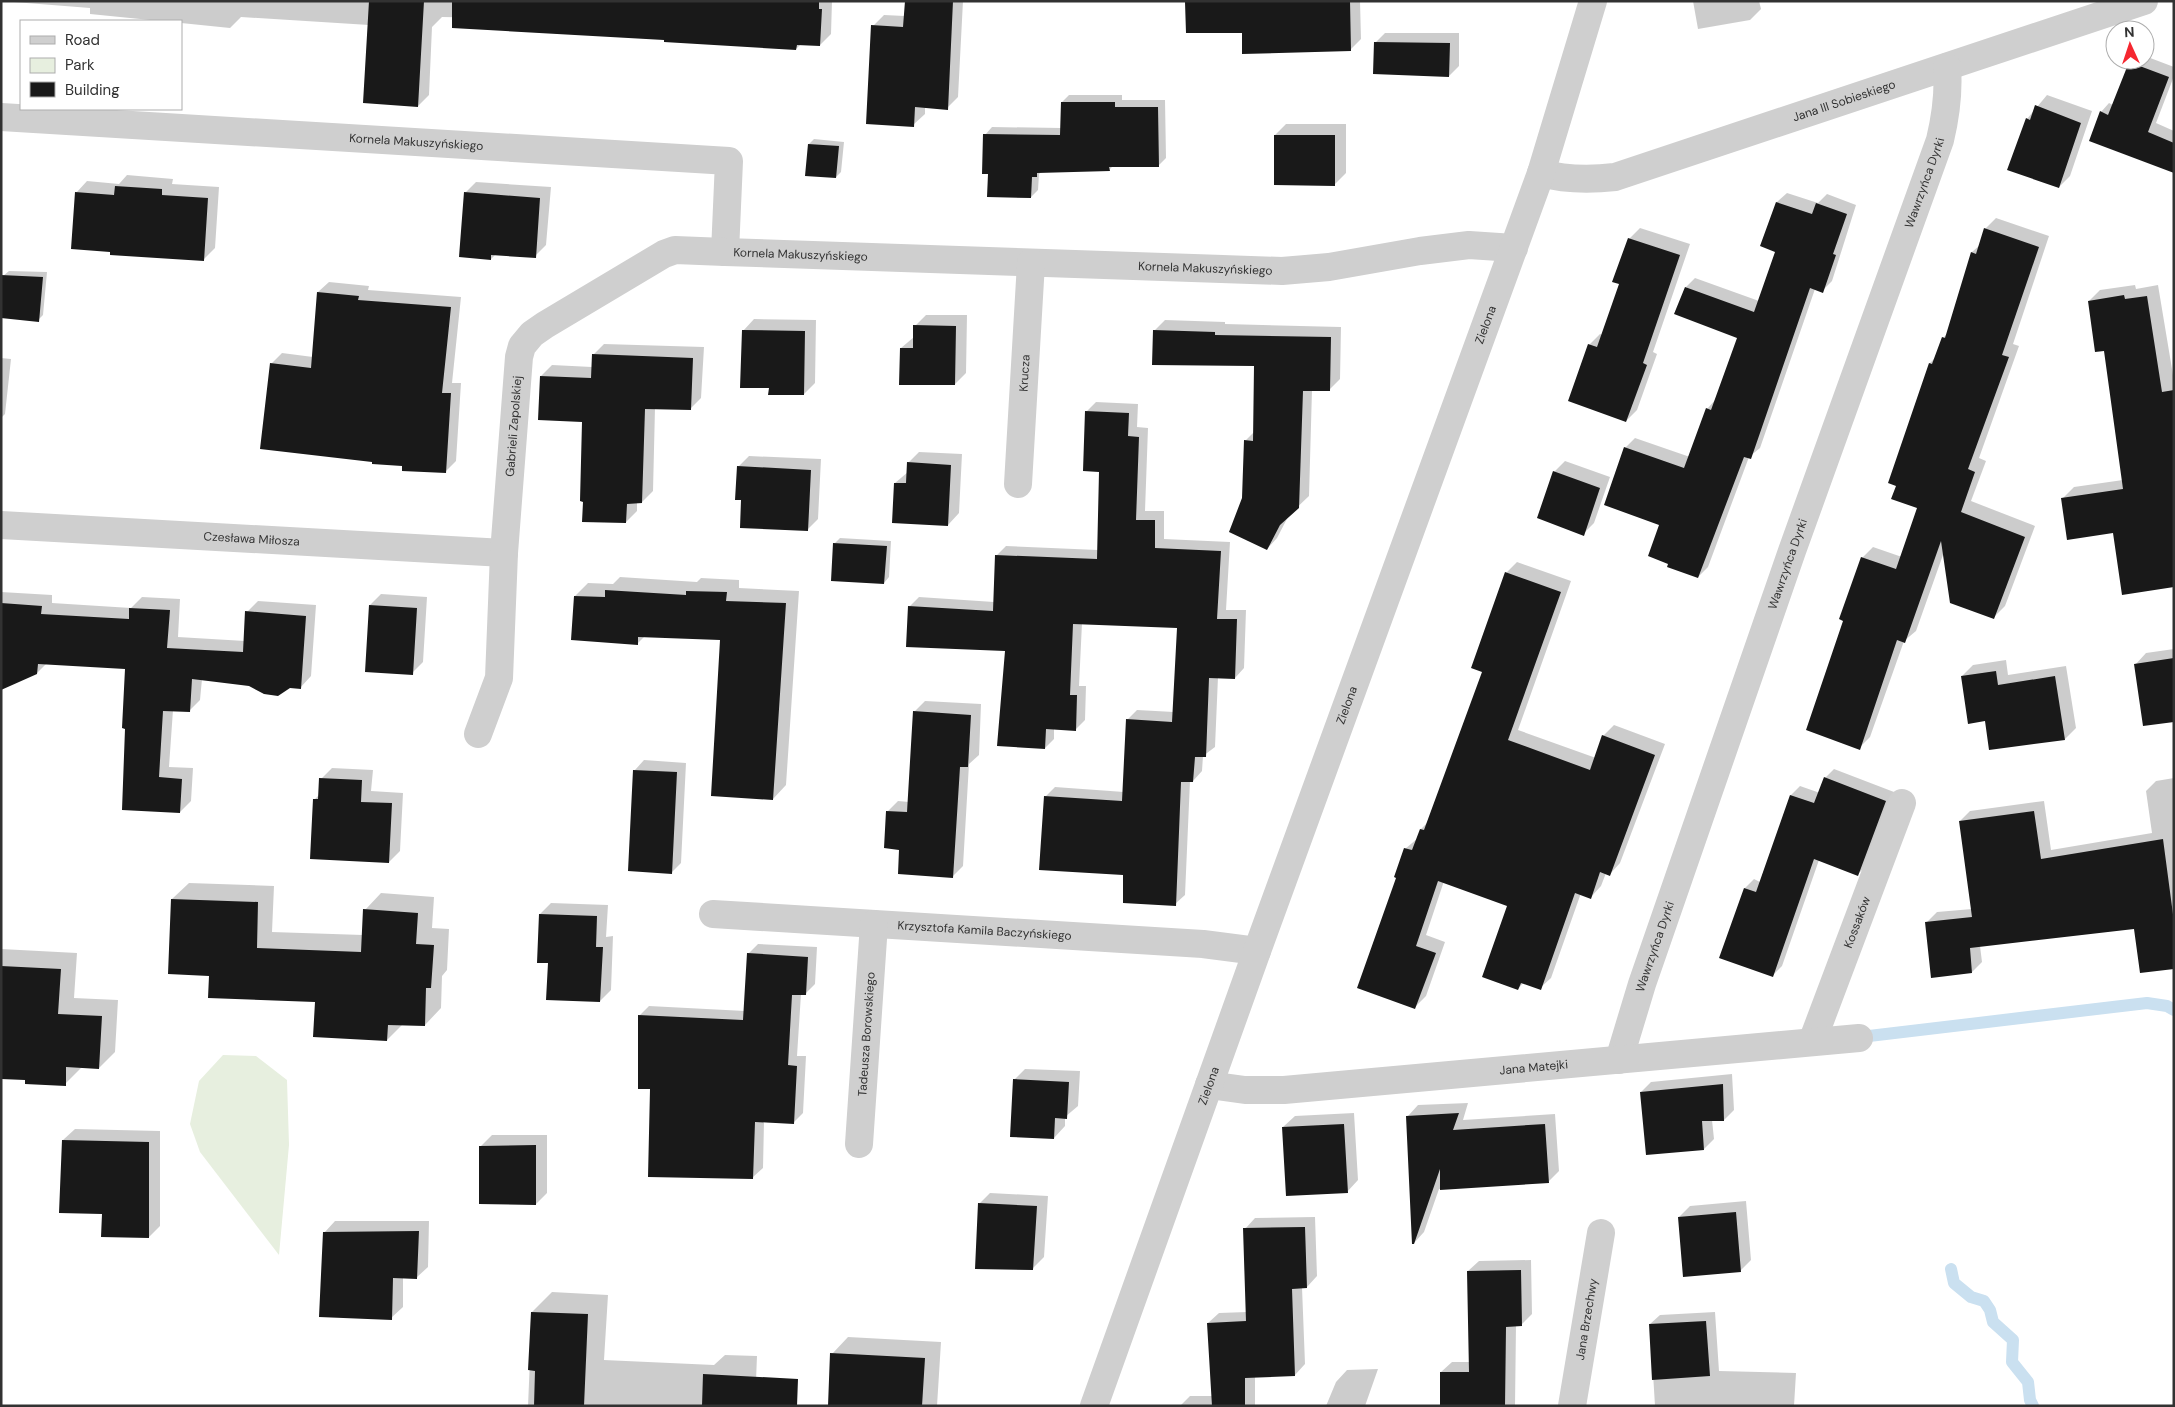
<svg xmlns="http://www.w3.org/2000/svg" width="2175" height="1407" viewBox="0 0 2175 1407" font-family="'DM Sans',sans-serif">
  <rect width="100%" height="100%" fill="#fff"/>
  <path fill="#e7efdf" d="M 223,1055 L 256,1056 L 287,1080 L 289,1145 L 279,1255 L 200,1152 L 190,1124 L 199,1081 Z"/>
  <path fill="#0003" d="M 1,1 L 832,1 L 831,34 L 820,45 L 801,44 L 796,49 L 665,38 L 495,18 L 442,17 L 432,27 L 429,95 L 418,106 L 369,25 L 241,17 L 230,28 L 181,23 L 181,21 L 160,21 L 90,14 L 90,8 Z
    M 906,1 L 963,1 L 958,97 L 947,108 L 925,106 L 925,114 L 913,125 L 873,26 L 884,15 L 905,16 Z
    M 1188,1 L 1360,1 L 1361,39 L 1350,50 L 1243,31 L 1186,2 Z
    M 1693,1 L 1759,1 L 1761,9 L 1750,20 L 1698,29 Z
    M 1385,33 L 1459,33 L 1459,66 L 1449,76 L 1375,43 Z
    M 2145,56 L 2174,67 L 2174,76 L 2156,123 L 2174,131 L 2174,172 L 2101,112 L 2109,103 L 2113,105 L 2130,62 L 2132,60 L 2145,60 Z
    M 1069,95 L 1122,95 L 1122,100 L 1165,100 L 1166,158 L 1159,165 L 1113,166 L 1109,170 L 1041,172 L 1039,174 L 1038,190 L 1031,197 L 989,172 L 985,135 L 992,127 L 1061,128 L 1062,102 Z
    M 2047,95 L 2092,111 L 2070,176 L 2059,187 L 2027,119 Z
    M 1286,124 L 1346,124 L 1346,173 L 1335,184 L 1275,135 Z
    M 814,139 L 844,142 L 841,172 L 836,177 L 809,144 Z
    M 127,175 L 173,179 L 172,184 L 219,187 L 215,248 L 204,259 L 76,193 L 87,181 L 119,184 Z
    M 476,182 L 551,187 L 546,245 L 535,256 L 496,254 L 491,259 L 465,193 Z
    M 1787,193 L 1818,203 L 1827,194 L 1856,205 L 1832,281 L 1822,291 L 1815,289 L 1760,448 L 1749,457 L 1708,567 L 1698,577 L 1661,524 L 1625,448 L 1635,438 L 1690,457 L 1707,409 L 1716,399 L 1739,338 L 1686,287 L 1695,278 L 1759,301 L 1777,251 L 1777,202 Z
    M 1996,218 L 2049,236 L 2013,344 L 2019,346 L 1979,458 L 1986,461 L 1971,501 L 2035,526 L 2005,606 L 1994,617 L 1944,552 L 1916,631 L 1904,641 L 1870,737 L 1859,748 L 1845,620 L 1862,558 L 1873,547 L 1902,557 L 1919,508 L 1897,485 L 1890,483 L 1930,363 L 1936,357 L 1943,338 L 1948,333 L 1972,252 L 1980,245 L 1985,229 Z
    M 1640,228 L 1690,244 L 1653,352 L 1657,354 L 1637,410 L 1626,421 L 1589,345 L 1600,334 L 1603,335 L 1621,283 L 1629,239 Z
    M 9,271 L 47,272 L 43,315 L 38,320 L 3,276 Z
    M 329,282 L 369,286 L 368,290 L 461,297 L 452,383 L 461,383 L 456,461 L 445,472 L 404,465 L 271,364 L 282,353 L 313,357 L 318,292 Z
    M 2135,285 L 2136,289 L 2158,285 L 2174,381 L 2174,586 L 2114,532 L 2063,498 L 2074,487 L 2123,480 L 2105,350 L 2089,301 L 2100,290 Z
    M 926,315 L 967,315 L 966,373 L 955,384 L 901,348 L 914,337 L 915,326 Z
    M 754,319 L 816,320 L 815,383 L 804,394 L 770,387 L 743,331 Z
    M 1165,320 L 1225,322 L 1225,324 L 1341,327 L 1340,379 L 1329,390 L 1312,390 L 1309,496 L 1289,515 L 1277,538 L 1267,549 L 1244,498 L 1245,441 L 1254,432 L 1255,365 L 1154,331 Z
    M 604,344 L 704,347 L 701,398 L 690,409 L 655,408 L 653,491 L 642,502 L 637,502 L 637,511 L 626,522 L 583,421 L 541,376 L 552,365 L 592,367 L 593,355 Z
    M 1,358 L 11,359 L 5,414 L 1,418 Z
    M 1096,402 L 1138,404 L 1137,427 L 1148,428 L 1145,511 L 1164,511 L 1164,539 L 1230,542 L 1226,610 L 1246,610 L 1244,668 L 1235,678 L 1218,677 L 1215,747 L 1203,756 L 1202,771 L 1193,781 L 1190,781 L 1185,895 L 1175,904 L 1124,874 L 1045,797 L 1055,787 L 1124,792 L 1127,720 L 1137,710 L 1174,712 L 1178,627 L 1082,623 L 1079,686 L 1086,686 L 1085,720 L 1075,730 L 1054,729 L 1054,739 L 1045,748 L 1006,650 L 909,607 L 919,597 L 994,602 L 997,555 L 1006,546 L 1098,550 L 1100,471 L 1087,411 Z
    M 919,452 L 962,454 L 959,513 L 948,525 L 895,483 L 908,472 L 908,463 Z
    M 749,456 L 821,459 L 818,519 L 807,530 L 738,467 Z
    M 1565,461 L 1610,477 L 1594,523 L 1583,534 L 1554,472 Z
    M 840,538 L 891,541 L 889,577 L 884,583 L 835,543 Z
    M 1517,562 L 1571,581 L 1518,730 L 1596,758 L 1603,736 L 1614,725 L 1665,744 L 1620,863 L 1610,874 L 1606,873 L 1601,886 L 1591,897 L 1581,893 L 1551,978 L 1540,988 L 1524,982 L 1518,989 L 1509,906 L 1444,881 L 1426,935 L 1445,942 L 1426,996 L 1415,1007 L 1397,877 L 1405,849 L 1418,838 L 1421,829 L 1428,822 L 1484,671 L 1506,573 Z
    M 620,577 L 697,582 L 701,578 L 739,580 L 739,588 L 799,591 L 786,785 L 773,799 L 721,638 L 645,636 L 637,644 L 575,596 L 588,583 L 613,584 Z
    M 1,592 L 52,595 L 52,603 L 131,608 L 142,597 L 180,599 L 178,637 L 245,641 L 247,612 L 258,601 L 316,605 L 311,676 L 300,688 L 250,685 L 202,679 L 200,700 L 189,711 L 173,710 L 169,767 L 193,768 L 191,801 L 180,812 L 127,727 L 126,668 L 47,663 L 37,673 L 1,682 Z
    M 381,594 L 427,597 L 423,662 L 412,673 L 370,605 Z
    M 2174,649 L 2174,720 L 2135,665 L 2146,653 Z
    M 2006,660 L 2008,675 L 2066,666 L 2076,728 L 2065,739 L 1986,720 L 1962,676 L 1973,665 Z
    M 925,701 L 981,704 L 979,755 L 969,764 L 963,866 L 953,876 L 901,848 L 887,812 L 898,801 L 909,802 L 914,712 Z
    M 644,760 L 686,763 L 681,863 L 671,873 L 629,870 L 635,770 Z
    M 332,768 L 373,770 L 371,791 L 403,793 L 400,851 L 389,862 L 314,800 L 320,794 L 321,779 Z
    M 1834,769 L 1894,792 L 1866,866 L 1857,875 L 1819,860 L 1782,966 L 1773,975 L 1745,888 L 1754,879 L 1760,882 L 1791,795 L 1800,786 L 1820,793 L 1825,778 Z
    M 2174,778 L 2174,968 L 2135,928 L 1980,946 L 1982,962 L 1972,972 L 1926,923 L 1937,912 L 1972,909 L 1960,821 L 1970,811 L 2044,801 L 2051,850 L 2152,833 L 2146,791 L 2156,781 Z
    M 189,883 L 274,886 L 272,932 L 363,935 L 365,910 L 381,893 L 434,897 L 432,928 L 449,929 L 447,970 L 442,976 L 441,1008 L 425,1025 L 403,1024 L 387,1040 L 316,1001 L 210,975 L 172,899 Z
    M 551,903 L 608,905 L 606,937 L 613,936 L 611,990 L 600,1001 L 549,962 L 540,914 Z
    M 758,944 L 817,947 L 815,984 L 805,994 L 801,994 L 797,1056 L 806,1056 L 803,1113 L 793,1123 L 764,1122 L 763,1168 L 753,1177 L 651,1088 L 639,1016 L 649,1006 L 745,1011 L 748,954 Z
    M 1,949 L 77,953 L 74,998 L 118,1000 L 115,1052 L 99,1068 L 81,1068 L 65,1084 L 1,1077 Z
    M 1025,1069 L 1080,1071 L 1078,1106 L 1065,1117 L 1065,1126 L 1054,1138 L 1014,1080 Z
    M 1732,1074 L 1734,1110 L 1724,1120 L 1712,1120 L 1714,1139 L 1704,1149 L 1641,1092 L 1651,1082 Z
    M 1468,1103 L 1463,1120 L 1555,1114 L 1559,1171 L 1548,1182 L 1439,1189 L 1424,1232 L 1414,1243 L 1408,1116 L 1418,1105 Z
    M 1354,1113 L 1358,1180 L 1347,1192 L 1283,1127 L 1295,1116 Z
    M 75,1129 L 160,1131 L 160,1226 L 149,1237 L 63,1140 Z
    M 492,1135 L 547,1135 L 547,1193 L 536,1204 L 481,1146 Z
    M 990,1193 L 1048,1196 L 1044,1257 L 1033,1268 L 979,1204 Z
    M 1746,1201 L 1751,1260 L 1740,1271 L 1679,1217 L 1690,1206 Z
    M 1315,1217 L 1317,1276 L 1307,1287 L 1302,1287 L 1305,1364 L 1295,1375 L 1255,1376 L 1255,1406 L 1180,1406 L 1190,1396 L 1212,1396 L 1208,1323 L 1219,1313 L 1247,1312 L 1245,1229 L 1255,1218 Z
    M 335,1221 L 429,1221 L 428,1267 L 416,1278 L 403,1278 L 403,1307 L 391,1318 L 324,1233 Z
    M 1531,1260 L 1532,1314 L 1521,1325 L 1516,1325 L 1515,1406 L 1441,1406 L 1441,1372 L 1452,1362 L 1470,1362 L 1468,1271 L 1479,1261 Z
    M 552,1292 L 608,1295 L 604,1360 L 714,1365 L 725,1355 L 757,1356 L 755,1406 L 528,1406 L 532,1312 Z
    M 1715,1312 L 1719,1371 L 1796,1373 L 1794,1406 L 1655,1406 L 1650,1324 L 1660,1315 Z
    M 848,1337 L 941,1342 L 937,1406 L 829,1406 L 832,1354 Z
    M 1378,1369 L 1365,1406 L 1326,1406 L 1336,1382 L 1347,1370 Z"/>
  <g fill="none" stroke-linecap="round" stroke-linejoin="round">
    <path stroke="#cae0f0" stroke-width="12" d="M 1869,1036 L 2147,1003 L 2167,1006 L 2174,1010
      M 1951,1269 L 1954,1283 L 1971,1297 L 1984,1301 L 1990,1310 L 1993,1322 L 2013,1340 L 2012,1362 L 2028,1382 L 2030,1400 L 2033,1406"/>
  </g>
  <path fill="#191919" d="M 369,1 L 424,1 L 418,107 L 363,103 Z
    M 452,1 L 819,1 L 819,9 L 822,9 L 820,46 L 797,45 L 796,50 L 664,42 L 664,40 L 452,28 Z
    M 905,1 L 953,1 L 948,110 L 915,107 L 914,127 L 866,124 L 871,25 L 903,27 Z
    M 1350,1 L 1351,51 L 1242,54 L 1242,33 L 1186,33 L 1185,2 Z
    M 1374,42 L 1450,43 L 1449,77 L 1373,74 Z
    M 2129,62 L 2169,77 L 2148,132 L 2174,143 L 2174,173 L 2089,141 L 2100,111 L 2108,115 Z
    M 1061,102 L 1115,102 L 1115,107 L 1158,107 L 1159,167 L 1109,167 L 1110,171 L 1037,173 L 1037,177 L 1032,177 L 1031,198 L 987,197 L 988,174 L 982,174 L 983,134 L 1060,135 Z
    M 2035,105 L 2081,123 L 2059,188 L 2007,170 L 2026,118 L 2030,120 Z
    M 1274,135 L 1335,135 L 1335,186 L 1274,185 Z
    M 808,144 L 839,146 L 836,178 L 805,176 Z
    M 115,186 L 162,189 L 162,195 L 208,198 L 204,261 L 110,255 L 110,252 L 71,249 L 75,192 L 114,195 Z
    M 464,192 L 540,198 L 536,258 L 491,255 L 491,260 L 459,257 Z
    M 1776,202 L 1812,214 L 1816,203 L 1847,214 L 1833,254 L 1836,255 L 1823,293 L 1810,288 L 1751,459 L 1744,457 L 1698,578 L 1667,567 L 1668,564 L 1648,556 L 1659,525 L 1604,505 L 1624,447 L 1684,468 L 1706,408 L 1711,410 L 1737,338 L 1674,314 L 1685,287 L 1754,312 L 1775,252 L 1760,246 Z
    M 1984,228 L 2039,247 L 2002,355 L 2009,357 L 1968,469 L 1975,472 L 1961,512 L 2025,537 L 1994,619 L 1950,603 L 1941,541 L 1905,643 L 1897,640 L 1860,750 L 1806,730 L 1843,621 L 1839,619 L 1861,557 L 1896,569 L 1917,508 L 1891,499 L 1896,486 L 1888,483 L 1929,363 L 1932,364 L 1942,337 L 1945,338 L 1971,252 L 1976,254 Z
    M 1628,238 L 1680,255 L 1643,363 L 1647,365 L 1626,422 L 1568,401 L 1588,344 L 1597,347 L 1619,284 L 1612,282 Z
    M 1,275 L 43,277 L 39,322 L 1,318 Z
    M 317,292 L 359,296 L 358,300 L 451,307 L 442,393 L 451,393 L 446,473 L 402,471 L 402,466 L 372,464 L 372,462 L 260,449 L 270,363 L 311,368 Z
    M 2124,295 L 2125,299 L 2147,296 L 2162,392 L 2174,390 L 2174,587 L 2122,595 L 2113,533 L 2067,540 L 2061,498 L 2123,489 L 2104,351 L 2095,352 L 2088,301 Z
    M 913,325 L 956,326 L 955,385 L 899,385 L 900,348 L 913,348 Z
    M 742,330 L 805,331 L 804,395 L 768,395 L 769,388 L 740,388 Z
    M 1153,330 L 1215,332 L 1215,335 L 1331,337 L 1330,391 L 1303,391 L 1299,508 L 1280,525 L 1267,550 L 1229,532 L 1242,498 L 1244,440 L 1253,441 L 1254,366 L 1152,365 Z
    M 592,354 L 693,358 L 691,410 L 645,409 L 642,503 L 627,504 L 626,523 L 582,522 L 583,502 L 580,501 L 582,422 L 538,420 L 540,376 L 591,378 Z
    M 1085,411 L 1129,413 L 1128,436 L 1139,437 L 1136,520 L 1155,520 L 1155,548 L 1221,551 L 1217,619 L 1237,619 L 1235,679 L 1209,678 L 1206,757 L 1195,757 L 1193,782 L 1181,782 L 1176,906 L 1123,903 L 1123,875 L 1039,870 L 1044,796 L 1122,801 L 1126,719 L 1172,722 L 1177,628 L 1073,624 L 1070,695 L 1077,695 L 1076,731 L 1046,729 L 1045,749 L 997,746 L 1005,651 L 906,647 L 908,606 L 993,611 L 995,555 L 1097,559 L 1099,472 L 1083,471 Z
    M 907,462 L 951,465 L 948,526 L 892,523 L 894,483 L 906,483 Z
    M 737,466 L 811,470 L 808,531 L 740,528 L 741,500 L 735,500 Z
    M 1553,471 L 1600,488 L 1584,536 L 1537,518 Z
    M 833,543 L 887,546 L 884,584 L 831,581 Z
    M 1505,572 L 1561,592 L 1508,740 L 1590,770 L 1602,735 L 1655,755 L 1610,876 L 1600,872 L 1591,899 L 1575,893 L 1541,990 L 1521,983 L 1518,990 L 1482,977 L 1507,906 L 1438,881 L 1416,946 L 1436,953 L 1415,1009 L 1357,988 L 1396,878 L 1394,877 L 1404,848 L 1412,850 L 1420,829 L 1424,830 L 1482,672 L 1471,668 Z
    M 605,590 L 686,595 L 686,591 L 727,592 L 726,601 L 786,603 L 773,800 L 711,796 L 720,640 L 638,637 L 638,645 L 571,640 L 574,596 L 605,597 Z
    M 1,603 L 42,606 L 41,614 L 129,619 L 129,608 L 170,610 L 167,648 L 243,652 L 245,611 L 306,616 L 301,689 L 290,688 L 278,696 L 264,694 L 249,686 L 192,679 L 190,712 L 163,711 L 159,777 L 182,779 L 180,813 L 122,810 L 125,729 L 122,728 L 125,669 L 38,664 L 37,674 L 1,690 Z
    M 369,605 L 417,608 L 413,675 L 365,672 Z
    M 2174,658 L 2174,722 L 2143,726 L 2134,664 Z
    M 1996,671 L 1998,685 L 2055,676 L 2065,740 L 1989,750 L 1985,721 L 1968,724 L 1961,676 Z
    M 913,711 L 971,715 L 968,767 L 960,767 L 953,878 L 898,874 L 899,850 L 884,848 L 886,811 L 907,812 Z
    M 633,770 L 677,772 L 672,874 L 628,871 Z
    M 1824,777 L 1886,801 L 1858,876 L 1814,859 L 1773,977 L 1719,958 L 1744,888 L 1756,892 L 1790,795 L 1814,803 Z
    M 319,778 L 362,780 L 361,802 L 392,803 L 389,863 L 310,859 L 313,799 L 318,799 Z
    M 2034,811 L 2041,859 L 2163,839 L 2174,922 L 2174,969 L 2140,973 L 2134,929 L 1970,948 L 1972,973 L 1931,978 L 1925,922 L 1972,917 L 1959,821 Z
    M 171,899 L 258,902 L 257,948 L 361,952 L 363,909 L 418,913 L 416,944 L 434,945 L 431,988 L 426,988 L 425,1026 L 388,1025 L 387,1041 L 313,1037 L 315,1002 L 208,998 L 209,976 L 168,974 Z
    M 539,914 L 597,916 L 596,947 L 603,947 L 600,1002 L 546,1000 L 548,963 L 537,963 Z
    M 747,953 L 808,957 L 806,995 L 792,995 L 788,1065 L 797,1066 L 794,1124 L 755,1122 L 753,1179 L 648,1177 L 650,1089 L 638,1089 L 638,1015 L 743,1020 Z
    M 1,966 L 61,969 L 58,1014 L 102,1016 L 99,1069 L 66,1067 L 66,1086 L 25,1084 L 25,1080 L 1,1079 Z
    M 1013,1079 L 1069,1082 L 1067,1119 L 1055,1118 L 1054,1139 L 1010,1137 Z
    M 1723,1084 L 1724,1121 L 1702,1121 L 1704,1150 L 1646,1155 L 1640,1092 Z
    M 1459,1113 L 1453,1130 L 1545,1124 L 1549,1183 L 1440,1190 L 1440,1169 L 1414,1244 L 1412,1244 L 1406,1116 Z
    M 1344,1124 L 1348,1193 L 1286,1196 L 1282,1127 Z
    M 62,1140 L 149,1142 L 149,1238 L 101,1237 L 102,1214 L 59,1213 Z
    M 536,1145 L 536,1205 L 479,1204 L 479,1146 Z
    M 978,1203 L 1037,1206 L 1033,1270 L 975,1269 Z
    M 1736,1212 L 1741,1272 L 1683,1277 L 1678,1217 Z
    M 1305,1227 L 1307,1288 L 1292,1289 L 1295,1376 L 1245,1378 L 1245,1406 L 1212,1406 L 1207,1323 L 1246,1321 L 1243,1228 Z
    M 419,1231 L 417,1279 L 393,1278 L 392,1320 L 319,1317 L 323,1232 Z
    M 1521,1270 L 1522,1326 L 1506,1327 L 1505,1406 L 1440,1406 L 1440,1372 L 1469,1372 L 1467,1271 Z
    M 531,1312 L 588,1314 L 584,1406 L 534,1406 L 535,1371 L 528,1370 Z
    M 1706,1321 L 1710,1376 L 1652,1380 L 1649,1324 Z
    M 830,1353 L 925,1358 L 922,1406 L 828,1406 Z
    M 703,1374 L 798,1379 L 797,1406 L 702,1406 Z"/>
  <g fill="none" stroke-linecap="round" stroke-linejoin="round">
    <g stroke="#cfcfcf" stroke-width="28">
      <path id="s1" d="M 1,117 L 729,161 L 725,252 L 1282,271 L 1329,267 L 1420,251 L 1469,245 L 1514,248"/>
      <path id="s2" d="M 1541,173 C 1566,180 1589,180 1615,177 L 2144,1"/>
      <path id="s3" d="M 1018,484 L 1031,263"/>
      <path id="s4" d="M 1,525 L 504,553"/>
      <path id="s5" d="M 478,734 L 499,678 L 504,553 L 519,357 L 522,346 L 532,334 L 545,325 L 664,254 L 675,250 L 725,252"/>
      <path id="s6" d="M 713,914 L 1203,944 L 1257,951"/>
      <path id="s7" d="M 1812,1042 L 1902,803"/>
      <path id="s8" d="M 1619,1060 L 1642,984 L 1792,551 L 1940,140 C 1946,115 1949,93 1947,67"/>
      <path id="s9" d="M 1209,1085 L 1245,1090 L 1284,1090 L 1859,1038"/>
      <path id="s10" d="M 859,1144 L 874,924"/>
      <path id="s11" d="M 1094,1406 L 1257,951 L 1541,173 L 1593,1"/>
      <path id="s12" d="M 1572,1406 L 1601,1233"/>
    </g>
  </g>
  <g text-anchor="middle" dominant-baseline="central" stroke-width="5" stroke-linejoin="round" paint-order="stroke">
    <g font-size="12" fill="#323232" stroke="#fff">
      <text stroke="none"><textPath href="#s2" startOffset="316">Jana III Sobieskiego</textPath></text>
      <text stroke="none"><textPath href="#s1" startOffset="416">Kornela Makuszyńskiego</textPath></text>
      <text stroke="none"><textPath href="#s8" startOffset="929">Wawrzyńca Dyrki</textPath></text>
      <text stroke="none"><textPath href="#s1" startOffset="896">Kornela Makuszyńskiego</textPath></text>
      <text stroke="none"><textPath href="#s1" startOffset="1301">Kornela Makuszyńskiego</textPath></text>
      <text stroke="none"><textPath href="#s11" startOffset="1150">Zielona</textPath></text>
      <text stroke="none"><textPath href="#s3" startOffset="111">Krucza</textPath></text>
      <text stroke="none"><textPath href="#s5" startOffset="312">Gabrieli Zapolskiej</textPath></text>
      <text stroke="none"><textPath href="#s4" startOffset="251">Czesława Miłosza</textPath></text>
      <text stroke="none"><textPath href="#s8" startOffset="524">Wawrzyńca Dyrki</textPath></text>
      <text stroke="none"><textPath href="#s11" startOffset="745">Zielona</textPath></text>
      <text stroke="none"><textPath href="#s7" startOffset="128">Kossaków</textPath></text>
      <text stroke="none"><textPath href="#s6" startOffset="272">Krzysztofa Kamila Baczyńskiego</textPath></text>
      <text stroke="none"><textPath href="#s8" startOffset="119">Wawrzyńca Dyrki</textPath></text>
      <text stroke="none"><textPath href="#s10" startOffset="110">Tadeusza Borowskiego</textPath></text>
      <text stroke="none"><textPath href="#s9" startOffset="326">Jana Matejki</textPath></text>
      <text stroke="none"><textPath href="#s11" startOffset="340">Zielona</textPath></text>
      <text stroke="none"><textPath href="#s12" startOffset="88">Jana Brzechwy</textPath></text>
    </g>
  </g>
  <rect width="2175" height="1407" fill="none" stroke="#323232" stroke-width="5"/>
  <rect x="20" y="20" width="162" height="90" fill="#ffffff" stroke="#adadad"/>
  <rect x="30" y="36" width="25" height="8" fill="#cfcfcf" stroke="#adadad"/>
  <text x="65" y="45" font-size="15" fill="#323232">Road</text>
  <rect x="30" y="58" width="25" height="15" fill="#e7efdf" stroke="#adadad"/>
  <text x="65" y="70" font-size="15" fill="#323232">Park</text>
  <rect x="30" y="82" width="25" height="15" fill="#191919" stroke="#adadad"/>
  <text x="65" y="95" font-size="15" fill="#323232">Building</text>
  <g transform="translate(2130 45) rotate(357)"><circle r="24" fill="#ffffff" stroke="#adadad"/>
  <path d="M0-4L9 19L0 12L-9 19Z" fill="#f52730"/>
  <text y="-8" font-size="14" font-weight="bold" text-anchor="middle" fill="#323232">N</text>
  </g>
</svg>
